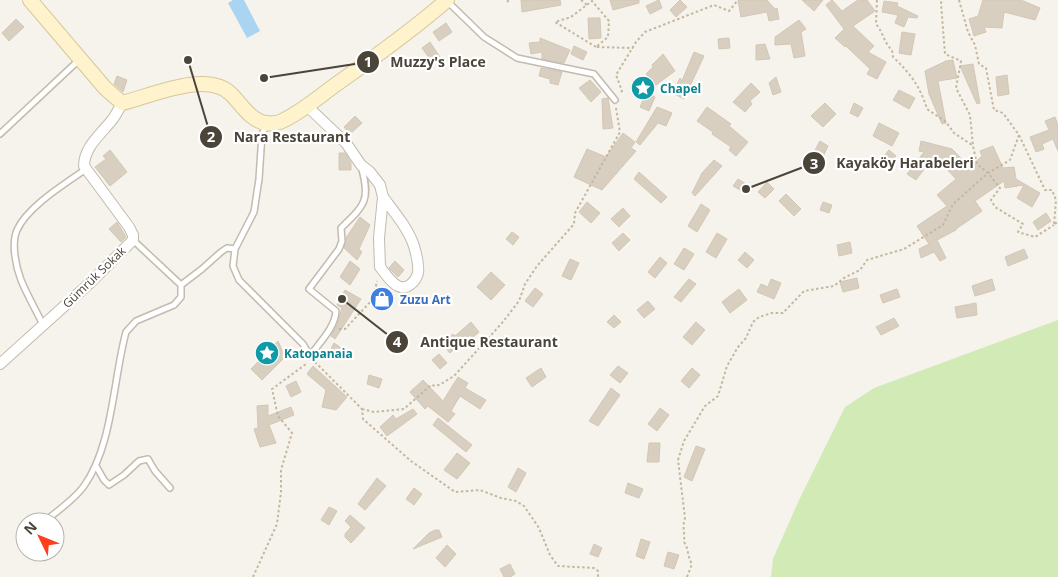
<svg xmlns="http://www.w3.org/2000/svg" width="1058" height="577" viewBox="0 0 1058 577" font-family="'Open Sans',sans-serif">
  <rect width="100%" height="100%" fill="#f6f3ec"/>
  <path fill="#d2eab5" d="M 1058,320 L 1058,577 L 771,577 L 773,559 L 799,500 L 845,407 L 874,388 Z"/>
  <path fill="#a9d4f2" d="M 233,0 L 244,0 L 260,31 L 247,38 L 228,3 Z"/>
  <path fill="#d8cfc1" stroke="#d3c7b4" d="M 521,0 L 560,0 L 561,5 L 522,12 Z
    M 610,0 L 639,0 L 639,3 L 613,10 Z
    M 659,0 L 662,8 L 650,14 L 646,6 Z
    M 680,0 L 687,7 L 676,17 L 670,10 Z
    M 738,0 L 767,0 L 775,9 L 777,8 L 779,19 L 769,21 L 767,12 L 741,17 Z
    M 802,0 L 823,0 L 814,11 Z
    M 832,0 L 842,11 L 858,0 L 867,0 L 875,11 L 853,26 L 874,46 L 868,52 L 886,62 L 877,79 L 867,74 L 870,69 L 846,46 L 845,47 L 835,38 L 844,29 L 826,5 Z
    M 983,0 L 1021,0 L 1040,8 L 1035,20 L 1004,12 L 1002,28 L 984,27 L 986,32 L 974,36 L 969,19 L 978,16 Z
    M 884,1 L 898,3 L 897,6 L 918,16 L 917,18 L 908,17 L 904,27 L 895,23 L 898,15 L 882,12 Z
    M 588,18 L 600,18 L 601,38 L 589,39 Z
    M 16,19 L 24,27 L 9,41 L 2,33 Z
    M 799,20 L 806,29 L 801,32 L 805,56 L 794,58 L 791,44 L 775,45 L 775,37 Z
    M 446,23 L 452,32 L 439,41 L 433,32 Z
    M 902,32 L 915,34 L 911,55 L 899,53 Z
    M 540,38 L 570,50 L 564,63 L 542,59 L 542,52 L 531,54 L 529,43 L 540,42 Z
    M 729,38 L 730,48 L 719,49 L 718,39 Z
    M 430,42 L 440,57 L 432,62 L 422,48 Z
    M 765,44 L 770,59 L 756,60 L 756,45 Z
    M 574,46 L 587,52 L 583,60 L 571,54 Z
    M 694,52 L 704,56 L 684,99 L 673,93 L 680,78 L 682,81 Z
    M 663,54 L 675,71 L 656,85 L 651,83 L 655,87 L 648,93 L 655,97 L 649,111 L 640,107 L 643,100 L 630,86 L 637,88 L 649,77 L 646,74 L 653,67 L 652,65 Z
    M 953,60 L 957,78 L 938,81 L 946,123 L 942,124 L 929,94 L 925,71 L 946,61 Z
    M 973,64 L 980,103 L 977,104 L 960,66 Z
    M 541,68 L 562,72 L 558,85 L 550,83 L 550,79 L 539,76 Z
    M 1007,75 L 1009,94 L 998,96 L 996,77 Z
    M 117,76 L 127,80 L 123,92 L 114,84 Z
    M 776,77 L 781,92 L 773,95 L 769,83 Z
    M 590,80 L 601,92 L 591,102 L 579,88 Z
    M 751,83 L 760,92 L 750,101 L 752,104 L 745,112 L 733,102 Z
    M 899,90 L 915,98 L 909,109 L 893,100 Z
    M 608,98 L 613,128 L 603,129 L 602,99 Z
    M 825,103 L 836,114 L 823,127 L 811,116 Z
    M 854,103 L 863,108 L 858,117 L 850,113 Z
    M 657,107 L 672,113 L 666,126 L 658,123 L 640,145 L 636,142 Z
    M 707,107 L 731,124 L 729,126 L 748,142 L 736,156 L 729,150 L 731,147 L 712,134 L 713,132 L 697,121 Z
    M 355,116 L 362,123 L 350,134 L 344,127 Z
    M 1055,117 L 1058,125 L 1058,151 L 1053,139 L 1042,144 L 1044,149 L 1036,152 L 1030,137 L 1049,130 L 1045,121 Z
    M 879,123 L 899,133 L 892,146 L 873,136 Z
    M 623,133 L 635,142 L 631,148 L 636,151 L 602,190 L 574,177 L 587,149 L 606,157 Z
    M 820,141 L 828,146 L 822,159 L 813,154 Z
    M 921,141 L 952,149 L 970,167 L 982,156 L 980,151 L 993,146 L 1003,168 L 1014,167 L 1016,179 L 1040,193 L 1032,207 L 1017,198 L 1024,185 L 1005,188 L 1004,181 L 975,201 L 982,211 L 956,229 L 956,230 L 937,240 L 946,258 L 940,261 L 934,252 L 921,258 L 919,249 L 929,244 L 917,226 L 947,206 L 937,195 L 956,179 L 943,165 L 939,169 L 931,160 L 916,180 L 907,174 L 924,152 L 919,151 Z
    M 110,150 L 127,172 L 110,186 L 95,167 L 106,159 L 103,156 Z
    M 889,150 L 896,156 L 887,165 L 881,159 Z
    M 339,153 L 345,153 L 351,163 L 351,170 L 339,170 Z
    M 714,160 L 722,166 L 695,196 L 692,193 L 702,173 Z
    M 639,172 L 667,197 L 661,203 L 634,179 Z
    M 738,179 L 746,184 L 742,191 L 733,186 Z
    M 767,182 L 774,189 L 765,198 L 758,192 Z
    M 786,194 L 801,209 L 794,216 L 779,201 Z
    M 587,202 L 600,213 L 591,223 L 579,212 Z
    M 823,202 L 832,205 L 829,213 L 820,210 Z
    M 701,204 L 710,210 L 697,232 L 688,226 Z
    M 623,208 L 630,216 L 619,227 L 611,219 Z
    M 1046,213 L 1051,221 L 1038,230 L 1033,222 Z
    M 360,217 L 370,225 L 359,249 L 362,252 L 357,260 L 344,248 L 346,238 Z
    M 117,222 L 126,237 L 121,242 L 109,229 Z
    M 512,232 L 519,237 L 513,245 L 506,239 Z
    M 623,233 L 630,240 L 619,251 L 612,243 Z
    M 717,233 L 727,239 L 716,258 L 706,252 Z
    M 850,242 L 852,253 L 839,256 L 837,245 Z
    M 684,248 L 694,254 L 684,270 L 674,264 Z
    M 1024,249 L 1028,258 L 1008,266 L 1005,257 Z
    M 745,252 L 754,260 L 747,268 L 738,260 Z
    M 660,257 L 667,263 L 655,278 L 648,272 Z
    M 570,259 L 579,263 L 571,280 L 562,276 Z
    M 350,261 L 360,269 L 350,285 L 340,277 Z
    M 395,261 L 404,270 L 398,277 L 389,268 Z
    M 491,272 L 505,285 L 491,300 L 477,287 Z
    M 857,278 L 859,288 L 843,292 L 840,282 Z
    M 689,279 L 696,284 L 681,302 L 674,297 Z
    M 771,279 L 781,283 L 774,299 L 757,292 L 761,284 L 768,287 Z
    M 992,279 L 995,290 L 975,296 L 972,286 Z
    M 535,288 L 543,294 L 533,307 L 525,301 Z
    M 739,289 L 747,300 L 730,313 L 722,302 Z
    M 897,289 L 900,297 L 883,303 L 880,295 Z
    M 345,290 L 361,299 L 335,339 L 331,336 L 337,325 L 342,308 L 337,305 Z
    M 648,301 L 655,309 L 644,318 L 637,310 Z
    M 976,303 L 977,315 L 957,318 L 955,307 Z
    M 614,315 L 621,322 L 614,328 L 607,322 Z
    M 894,318 L 899,326 L 881,335 L 876,327 Z
    M 471,322 L 479,332 L 472,338 L 470,335 L 450,353 L 442,344 L 453,334 L 455,336 Z
    M 696,322 L 705,330 L 692,345 L 683,337 Z
    M 278,341 L 285,357 L 262,380 L 251,369 Z
    M 334,343 L 343,349 L 338,357 L 330,351 Z
    M 439,354 L 447,363 L 440,369 L 432,360 Z
    M 313,366 L 347,397 L 336,410 L 322,407 L 326,390 L 307,374 Z
    M 618,366 L 628,373 L 620,383 L 610,375 Z
    M 541,368 L 546,377 L 532,387 L 526,378 Z
    M 692,368 L 700,375 L 689,388 L 681,381 Z
    M 369,375 L 382,379 L 379,388 L 367,384 Z
    M 458,377 L 468,383 L 465,388 L 486,400 L 480,409 L 460,396 L 451,411 L 455,414 L 448,422 L 428,406 L 425,409 L 410,392 L 423,380 L 443,401 Z
    M 296,381 L 301,392 L 291,397 L 286,386 Z
    M 611,388 L 620,395 L 598,426 L 589,421 Z
    M 268,405 L 268,416 L 291,407 L 294,415 L 269,425 L 276,443 L 260,447 L 254,429 L 258,428 L 257,406 Z
    M 660,408 L 669,415 L 657,431 L 648,424 Z
    M 413,409 L 417,414 L 387,436 L 380,427 L 393,415 L 396,419 Z
    M 438,418 L 472,445 L 466,452 L 433,425 Z
    M 649,443 L 660,443 L 659,462 L 647,462 Z
    M 696,446 L 705,449 L 692,481 L 684,477 Z
    M 457,453 L 470,463 L 457,479 L 444,470 Z
    M 518,468 L 526,473 L 516,492 L 508,487 Z
    M 377,478 L 386,486 L 365,510 L 358,504 Z
    M 628,483 L 643,489 L 639,498 L 625,493 Z
    M 414,488 L 422,494 L 414,505 L 406,499 Z
    M 329,507 L 337,511 L 329,525 L 321,520 Z
    M 350,515 L 365,528 L 351,543 L 345,537 L 345,534 L 351,527 L 345,521 Z
    M 435,530 L 439,530 L 442,537 L 413,549 L 429,533 Z
    M 641,539 L 650,542 L 644,559 L 636,556 Z
    M 594,544 L 602,548 L 598,557 L 590,554 Z
    M 447,545 L 456,554 L 445,567 L 436,558 Z
    M 668,552 L 679,555 L 674,569 L 664,566 Z
    M 510,564 L 515,574 L 510,577 L 504,577 L 500,569 Z"/>
  <g fill="none" stroke-linecap="round" stroke-linejoin="round">
    <g stroke="#c2bbae" stroke-width="8">
      <path id="lane" d="M 447,1 L 484,37 L 517,58 L 594,74 L 615,100
        M 267,124 L 262,134 L 259,179 L 254,212 L 235,249 L 233,266 L 239,280 L 303,344 L 310,356 C 319,343 335,328 336,311 L 309,289 L 339,249 L 342,241 L 341,228 C 365,205 371,200 361,166
        M 0,134 L 80,59
        M 181,285 L 202,269 L 221,252 L 227,248 L 235,249
        M 43,325 C 36,310 27,295 21,280 C 16,267 11,244 17,230 C 28,206 65,184 86,169
        M 96,466 L 104,480 L 109,485 L 124,475 L 139,461 L 148,459 L 155,471 L 170,488
        M 44,522 C 57,511 74,500 84,486 C 113,445 113,380 126,332 L 136,321 L 174,305 L 181,297 L 181,285 L 133,240"/>
    </g>
    <g stroke="#c2bbae" stroke-width="12">
      <path id="street" d="M 306,105 L 346,143 L 361,165 L 370,172 L 380,185 L 383,197 L 379,238 L 380,267 C 385,273 391,283 398,286 C 407,291 416,281 418,273 C 419,266 416,253 414,246 C 408,228 394,212 383,197
        M 0,364 L 91,282 L 133,240 L 133,235 L 129,227 L 84,166 C 84,147 101,134 112,120 C 116,115 119,109 122,103"/>
    </g>
    <g stroke="#d6c79b" stroke-width="16">
      <path id="secondary" d="M 30,0 L 105,88 L 122,103 C 151,96 207,70 231,94 C 241,104 251,121 266,123 C 272,124 279,123 284,120 C 303,111 321,95 338,83 C 375,57 413,30 447,0"/>
    </g>
    <path stroke="#c4b79f" stroke-width="2" stroke-dasharray="2.5 2.5" stroke-linecap="butt" d="M 581,0 L 587,5
      M 877,0 L 876,24 C 883,32 884,43 892,50 L 893,57 C 910,73 920,86 927,109 L 946,122 L 954,133 L 972,145
      M 959,0 L 968,32 L 975,45 L 979,64 L 986,68 L 994,110 L 1003,113 L 1019,135 L 1045,190 L 1052,190 L 1056,200 L 1054,225 L 1058,221
      M 507,2 L 509,0
      M 596,47 L 555,22 L 571,17 L 592,1 L 609,21 L 608,37 L 596,47 L 633,48
      M 621,92 L 622,91 L 616,75 L 636,42 L 645,32 L 714,5 L 729,11 L 738,0
      M 1019,135 L 1010,160 L 988,173 L 1000,188 L 991,200 L 995,207 L 1023,224 L 1018,232 L 1035,237 L 1054,225
      M 339,329 L 345,329 L 373,299 L 377,281
      M 315,362 L 362,409 L 363,419 L 411,461 L 455,492 L 480,490 L 501,498 L 516,501 L 524,506 L 539,528 L 550,555 L 558,566 L 594,568 L 598,571 L 598,577
      M 362,409 L 374,412 L 404,409 L 431,385 L 436,386 L 441,384 L 454,376 L 502,323 L 519,301 L 525,284 L 537,266 L 574,224 L 575,213 L 620,132 L 616,108
      M 253,577 L 277,524 L 281,492 L 281,470 L 292,433 L 278,416 L 272,389 L 306,364
      M 687,577 L 692,564 C 687,556 689,549 684,542 C 685,533 682,526 685,518 L 678,460 L 684,441 L 705,406 L 718,396 L 727,366 L 738,347 L 746,338 L 753,322 L 759,317 L 772,313 L 783,313 L 804,291 L 834,286 L 844,278 L 860,270 L 867,260 L 904,249 L 943,225 L 953,204 L 988,173 L 977,164 L 973,146 L 970,115 L 956,88 L 961,61 L 945,54 L 941,3 L 942,0"/>
    <use href="#lane" stroke="#fff" stroke-width="5"/>
    <use href="#street" stroke="#fff" stroke-width="10"/>
    <use href="#secondary" stroke="#fff3cd" stroke-width="14"/>
  </g>
  <defs>
    <g id="sight-disc" transform="scale(1.25)"><circle r="9.5" fill="#0f9aa8" stroke="#fff"/><path d="M0-6L1.8-2.2L6-1.7L2.9 1.2L3.7 5.4L0 3.3L-3.7 5.4L-2.9 1.2L-6-1.7L-1.8-2.2Z" fill="#fff"/></g>
    <g id="shop-disc" transform="scale(1.25)"><circle r="9.5" fill="#3f7fe0" stroke="#fff"/><path d="M-5-2.5h2.3a2.7 3.5 0 0 1 5.4 0H5L5.5 6h-11ZM-1.5-2.5h3a1.5 2.3 0 0 0-3 0Z" fill="#fff"/></g>
  </defs>
  <g fill-rule="evenodd">
    <use href="#sight-disc" x="643" y="88"/>
    <use href="#shop-disc" x="382" y="299"/>
    <use href="#sight-disc" x="267" y="353"/>
  </g>
  <g text-anchor="middle" dominant-baseline="central" stroke-width="4.5" stroke-linejoin="round" paint-order="stroke">
    <g font-size="12" font-weight="bold" fill="#0d838f" stroke="#fff" text-anchor="start">
      <text x="660" y="88">Chapel</text>
      <text x="284" y="353">Katopanaia</text>
    </g>
    <g font-size="12" fill="#4b4439" stroke="#fff">
      <text transform="translate(94 277) rotate(-44)">Gümrük Sokak</text>
    </g>
    <g font-size="12" font-weight="bold" fill="#366cbe" stroke="#fff" text-anchor="start">
      <text x="400" y="299">Zuzu Art</text>
    </g>
  </g>
  <path fill="none" stroke="#4b4439" stroke-width="2" d="M264 78L368 62M188 60L211 137M746 189L814 163M342 299L397 342"/>
  <g fill="#4b4439" stroke="#fff" stroke-width="2">
    <circle cx="264" cy="78" r="5"/>
    <circle cx="188" cy="60" r="5"/>
    <circle cx="746" cy="189" r="5"/>
    <circle cx="342" cy="299" r="5"/>
    <circle cx="368" cy="62" r="12"/>
    <circle cx="211" cy="137" r="12"/>
    <circle cx="814" cy="163" r="12"/>
    <circle cx="397" cy="342" r="12"/>
  </g>
  <g font-size="15" text-anchor="middle" font-weight="bold" fill="#fff">
    <text x="368" y="67">1</text>
    <text x="211" y="142">2</text>
    <text x="814" y="169">3</text>
    <text x="397" y="347">4</text>
  </g>
  <g font-size="14" text-anchor="middle" font-weight="bold" fill="#4b4439" stroke="#fff" stroke-width="4.5" stroke-linejoin="round" paint-order="stroke">
    <text x="438" y="67">Muzzy's Place</text>
    <text x="292" y="142">Nara Restaurant</text>
    <text x="905" y="168">Kayaköy Harabeleri</text>
    <text x="489" y="347">Antique Restaurant</text>
  </g>
  <g transform="translate(40 537) rotate(313)"><circle r="24" fill="#ffffff" stroke="#b7b4b0"/>
  <path d="M0-4L9 19L0 12L-9 19Z" fill="#fc3f1d"/>
  <text y="-8" font-size="14" font-weight="bold" text-anchor="middle" fill="#4b4439">N</text>
  </g>
</svg>
